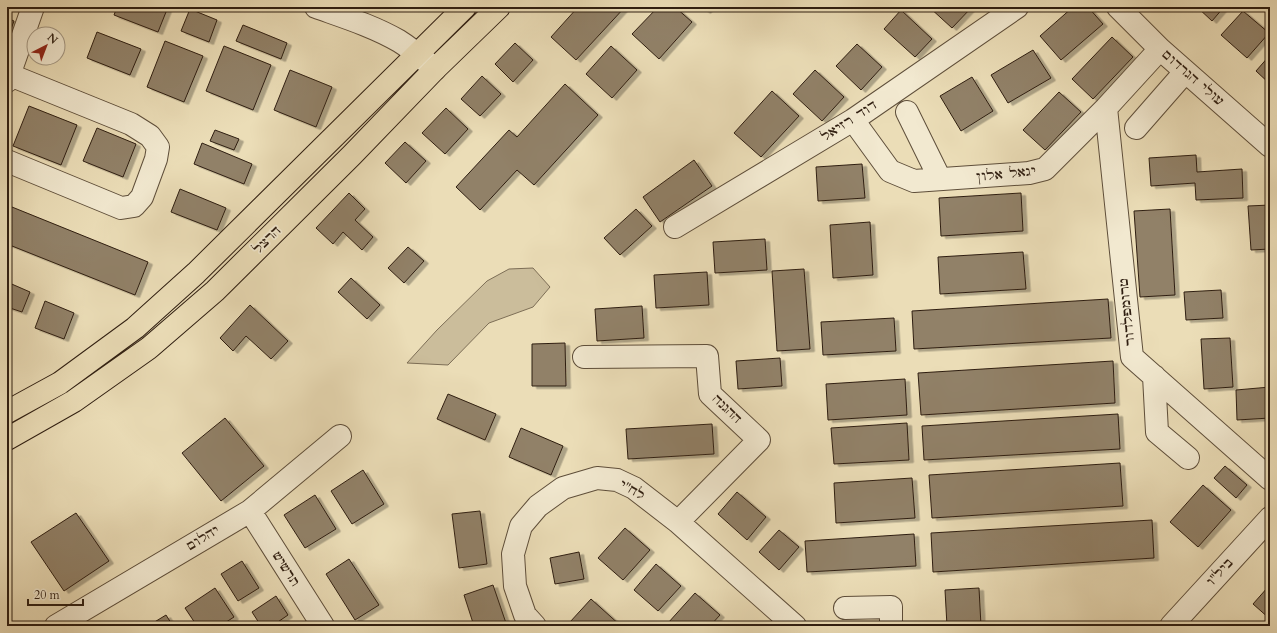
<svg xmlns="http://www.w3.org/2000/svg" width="1277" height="633" viewBox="0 0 1277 633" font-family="Cardo,'Frank Ruhl Libre',serif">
  <defs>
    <filter id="shadow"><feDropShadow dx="4.5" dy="2.5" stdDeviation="0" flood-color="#0004"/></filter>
  </defs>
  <rect width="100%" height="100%" fill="#ebddb7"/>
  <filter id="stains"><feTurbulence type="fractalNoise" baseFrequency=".005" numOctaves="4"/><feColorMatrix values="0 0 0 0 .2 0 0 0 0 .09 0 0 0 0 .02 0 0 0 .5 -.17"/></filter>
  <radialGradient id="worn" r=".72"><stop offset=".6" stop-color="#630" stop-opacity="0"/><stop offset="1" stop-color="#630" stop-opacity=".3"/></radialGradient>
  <path fill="#cbbd9b" stroke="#7d6e56" d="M 533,268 L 550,287 L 533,307 L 489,323 L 448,365 L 407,363 L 437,330 L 487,281 L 509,269 Z"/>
  <path fill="#918167" stroke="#2f1e11" filter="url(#shadow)" d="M 117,7 L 168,7 L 158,32 L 114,15 Z
    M 578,7 L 625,7 L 576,60 L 551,37 Z
    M 658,7 L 675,7 L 692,22 L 659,59 L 632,34 Z
    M 701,7 L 710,7 L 706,11 Z
    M 929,7 L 972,7 L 952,28 Z
    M 1073,7 L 1088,7 L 1103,24 L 1061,60 L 1040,36 Z
    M 1197,7 L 1224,7 L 1212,21 Z
    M 190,9 L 217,20 L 209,42 L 181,31 Z
    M 901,10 L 932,39 L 915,57 L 884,29 Z
    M 1243,11 L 1269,33 L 1247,58 L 1221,35 Z
    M 7,18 L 14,21 L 7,40 Z
    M 243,25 L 287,43 L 281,59 L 236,41 Z
    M 97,32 L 141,49 L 130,75 L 87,58 Z
    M 1112,37 L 1133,57 L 1093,99 L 1072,79 Z
    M 165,41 L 203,56 L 184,102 L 147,87 Z
    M 515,43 L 533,60 L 513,82 L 495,64 Z
    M 857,44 L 882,67 L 861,90 L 836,66 Z
    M 224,46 L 271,65 L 253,110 L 206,91 Z
    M 611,46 L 637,70 L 612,98 L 586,74 Z
    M 1033,50 L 1051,78 L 1008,103 L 991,75 Z
    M 1270,55 L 1270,84 L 1256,71 Z
    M 290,70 L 332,87 L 316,127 L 274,110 Z
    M 815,70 L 844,97 L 822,121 L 793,94 Z
    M 482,76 L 501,94 L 480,116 L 461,99 Z
    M 972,77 L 993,111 L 961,131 L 940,96 Z
    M 565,84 L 598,115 L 534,185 L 517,170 L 480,210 L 456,187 L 509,130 L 517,137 Z
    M 772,91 L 799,116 L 761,157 L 734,133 Z
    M 1059,92 L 1081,112 L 1045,150 L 1023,130 Z
    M 29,106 L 77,125 L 61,165 L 13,146 Z
    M 446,108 L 468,129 L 445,154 L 422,133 Z
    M 97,128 L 136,144 L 123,177 L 83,161 Z
    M 215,130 L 239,139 L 234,150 L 210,141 Z
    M 405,142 L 426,161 L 406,183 L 385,163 Z
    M 202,143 L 252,164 L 244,184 L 194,164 Z
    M 1196,155 L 1197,172 L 1242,169 L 1243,198 L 1196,200 L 1195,183 L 1151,186 L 1149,158 Z
    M 694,160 L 712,186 L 660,222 L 643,197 Z
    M 862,164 L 865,198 L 818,201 L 816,167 Z
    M 180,189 L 226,208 L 217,230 L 171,212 Z
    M 349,193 L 365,209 L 355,220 L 373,237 L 362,250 L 343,232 L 333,244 L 316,228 Z
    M 1021,193 L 1023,231 L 941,236 L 939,198 Z
    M 7,205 L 148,262 L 135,295 L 7,244 Z
    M 1270,205 L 1270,249 L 1251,250 L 1248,206 Z
    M 636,209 L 652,226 L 620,255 L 604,238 Z
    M 1170,209 L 1175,295 L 1140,297 L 1134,211 Z
    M 870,222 L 873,275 L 833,278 L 830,225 Z
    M 765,239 L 767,270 L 715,273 L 713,242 Z
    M 408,247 L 424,261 L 404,283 L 388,268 Z
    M 1023,252 L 1026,289 L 940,294 L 938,257 Z
    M 804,269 L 810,349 L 777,351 L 772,271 Z
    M 707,272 L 709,305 L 656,308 L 654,275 Z
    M 351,278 L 380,305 L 367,319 L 338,292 Z
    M 7,282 L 30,292 L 22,312 L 7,307 Z
    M 1221,290 L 1223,318 L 1186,320 L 1184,292 Z
    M 1108,299 L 1111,338 L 914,349 L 912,311 Z
    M 45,301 L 74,313 L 64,339 L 35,328 Z
    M 250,305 L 288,341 L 271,359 L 246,336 L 233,351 L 220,338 Z
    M 642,306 L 644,338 L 597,341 L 595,309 Z
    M 894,318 L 896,351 L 823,355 L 821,322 Z
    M 1230,338 L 1233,387 L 1204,389 L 1201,339 Z
    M 565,343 L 566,386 L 532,386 L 532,344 Z
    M 780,358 L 782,386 L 738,389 L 736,361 Z
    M 1113,361 L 1115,403 L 921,415 L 918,373 Z
    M 905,379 L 907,415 L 828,420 L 826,384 Z
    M 1270,387 L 1270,418 L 1237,420 L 1236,390 Z
    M 448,394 L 496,414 L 485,440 L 437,419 Z
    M 1118,414 L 1120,449 L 924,460 L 922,426 Z
    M 225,418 L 264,466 L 221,501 L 182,453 Z
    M 907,423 L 909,460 L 834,464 L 831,428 Z
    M 712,424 L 714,454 L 628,459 L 626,429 Z
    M 521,428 L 563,446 L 551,475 L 509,457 Z
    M 1120,463 L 1123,506 L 932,518 L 929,475 Z
    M 1225,466 L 1247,485 L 1236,498 L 1214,478 Z
    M 363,470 L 384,504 L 352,524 L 331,491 Z
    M 912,478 L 915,518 L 836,523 L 834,483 Z
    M 1203,485 L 1231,510 L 1198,547 L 1170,522 Z
    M 737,492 L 766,517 L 747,540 L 718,514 Z
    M 315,495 L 336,529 L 305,548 L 284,515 Z
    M 480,511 L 487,564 L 459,568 L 452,514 Z
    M 76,513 L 109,561 L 64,591 L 31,542 Z
    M 1152,520 L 1154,558 L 933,572 L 931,533 Z
    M 625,528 L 650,550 L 623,580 L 598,558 Z
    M 779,530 L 799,547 L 779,570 L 759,552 Z
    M 914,534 L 916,566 L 807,572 L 805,541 Z
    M 579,552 L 584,579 L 555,584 L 550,558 Z
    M 349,559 L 379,605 L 355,620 L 326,574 Z
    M 242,561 L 259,588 L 238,601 L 221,574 Z
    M 656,564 L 681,586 L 658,611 L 634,590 Z
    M 493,585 L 507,626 L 474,626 L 464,595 Z
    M 1268,587 L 1270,589 L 1270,619 L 1253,604 Z
    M 215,588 L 234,617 L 220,626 L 197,626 L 185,608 Z
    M 979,588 L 981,626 L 947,626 L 945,590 Z
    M 695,593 L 720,615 L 710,626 L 672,626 L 668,623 Z
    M 276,596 L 288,615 L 272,626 L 261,626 L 252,612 Z
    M 591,599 L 621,626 L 575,626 L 570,622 Z
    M 166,615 L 173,626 L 148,626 Z"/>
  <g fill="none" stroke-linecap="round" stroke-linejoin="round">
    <g stroke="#5e4e3a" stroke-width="24">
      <path id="minor" d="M 316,7 C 344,17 373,26 399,41 C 412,49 423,59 435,69
        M 1118,7 L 1160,49 L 1270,146
        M 7,81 L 33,7
        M 1106,108 L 1132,357 L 1270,479
        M 907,112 L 940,179
        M 853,120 L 890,171 L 914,181 L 1029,173 L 1045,169 L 1106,108 L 1160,49
        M 1136,128 L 1185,72
        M 7,161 L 121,208 L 134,206 L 142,197 L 156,159 L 158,147 L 150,136 L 131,124 L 10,75
        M 675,227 L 853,120 L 1017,7
        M 584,357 L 707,356 L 710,394 L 759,440 L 678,522
        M 1154,376 L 1157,432 L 1188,458
        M 250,511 L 323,626
        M 845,608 L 891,607 L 891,626
        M 56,626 L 250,511 L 340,436
        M 535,626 L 525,615 L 515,586 L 513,554 L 521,526 L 538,506 L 563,488 L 597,478 L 617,480 L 634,488 L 678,522 L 795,626
        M 1171,626 L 1270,518"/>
    </g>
    <g stroke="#2f1e11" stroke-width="24">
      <path id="major" d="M 7,412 L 60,383 L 135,328 L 196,273 L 465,7
        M 7,439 L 74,401 L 149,348 L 215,291 L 352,155 L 435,69 L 499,7"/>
    </g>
    <use href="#minor" stroke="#f2e9d0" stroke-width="22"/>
    <use href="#major" stroke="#ebddb7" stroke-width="22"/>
  </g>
  <g text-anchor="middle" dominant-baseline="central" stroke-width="3.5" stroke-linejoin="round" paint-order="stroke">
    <g font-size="13" fill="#2f1e11" stroke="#f2e9d0">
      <text transform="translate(1193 78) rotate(41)">עולי הגרדום</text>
      <text transform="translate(849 121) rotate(-33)">דוד רזיאל</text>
      <text transform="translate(1006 174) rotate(-6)">יגאל אלון</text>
      <text transform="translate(267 240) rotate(-45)">הרצל</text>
      <text transform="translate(1127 312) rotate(-96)">טרומפלדור</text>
      <text transform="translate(727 409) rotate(44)">ההגנה</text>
      <text transform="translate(632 490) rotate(30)">לח"י</text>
      <text transform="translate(203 538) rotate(-31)">יהלום</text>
      <text transform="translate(286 569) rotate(57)">תרשיש</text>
      <text transform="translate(1220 572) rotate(-47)">ביל"ו</text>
    </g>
  </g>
  <rect width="1277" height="633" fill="none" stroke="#ebddb7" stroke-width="24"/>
  <rect x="8" y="8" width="1261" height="617" fill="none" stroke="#2f1e11" stroke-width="2"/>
  <rect x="12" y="12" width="1253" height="609" fill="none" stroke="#2f1e11"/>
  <g transform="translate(46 46) rotate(42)"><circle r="19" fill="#f2e9d0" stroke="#a49884"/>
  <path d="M0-3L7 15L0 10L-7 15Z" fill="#8f2418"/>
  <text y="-6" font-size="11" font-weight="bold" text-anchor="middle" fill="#2f1e11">N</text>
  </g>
  <path d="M28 599v6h55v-6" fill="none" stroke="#2f1e11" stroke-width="2"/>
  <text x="34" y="599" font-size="12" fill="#2f1e11" stroke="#f2e9d0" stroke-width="3" paint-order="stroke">20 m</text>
  <rect width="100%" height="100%" filter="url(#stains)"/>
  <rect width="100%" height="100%" fill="url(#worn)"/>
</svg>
